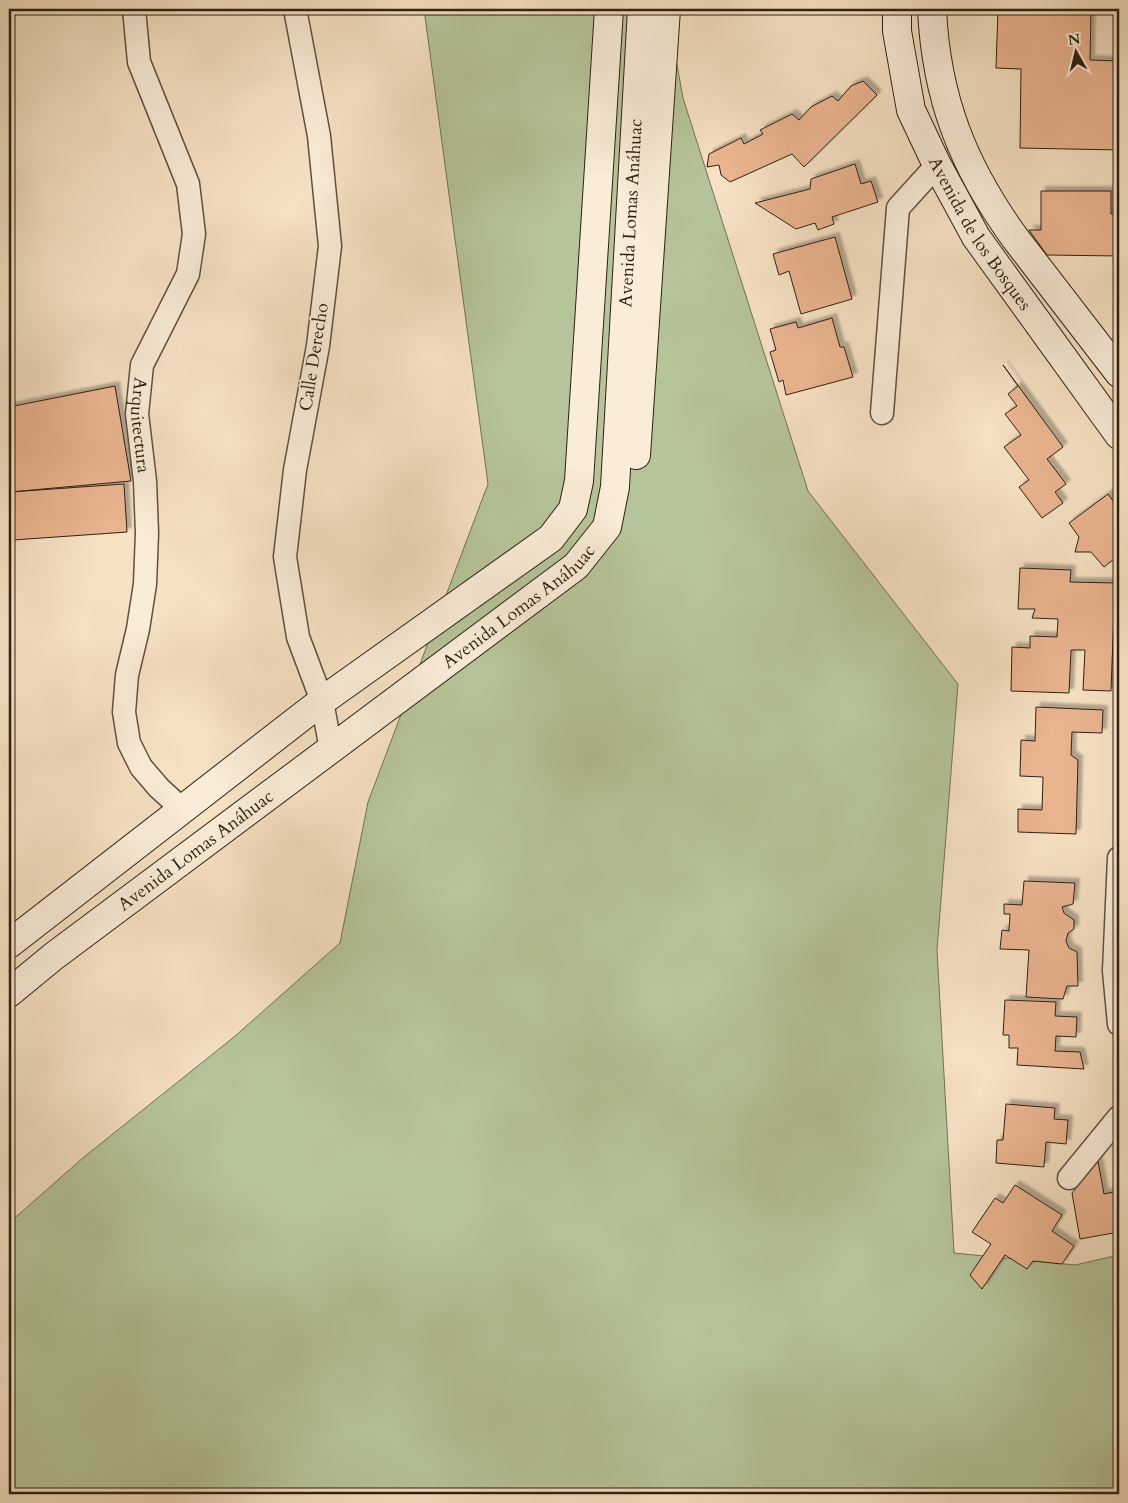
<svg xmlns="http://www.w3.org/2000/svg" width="1128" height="1503" viewBox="0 0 1128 1503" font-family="Cardo,serif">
  <defs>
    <filter id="shadow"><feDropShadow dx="4.5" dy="-4.5" stdDeviation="1" flood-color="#0004"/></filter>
  </defs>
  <rect width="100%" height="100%" fill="#f6e1c3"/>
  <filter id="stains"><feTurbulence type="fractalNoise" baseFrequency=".004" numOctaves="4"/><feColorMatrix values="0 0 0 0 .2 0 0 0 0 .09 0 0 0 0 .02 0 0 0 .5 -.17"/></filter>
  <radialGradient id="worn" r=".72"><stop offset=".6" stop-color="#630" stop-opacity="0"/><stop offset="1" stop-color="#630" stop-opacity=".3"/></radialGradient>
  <path fill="#b6c499" stroke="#727256" d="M 424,9 L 667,9 L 683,98 L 808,491 L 958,684 L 937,950 L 954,1253 L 1075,1265 L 1119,1255 L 1119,1494 L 9,1494 L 9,1223 L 84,1157 L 234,1037 L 340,943 L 368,802 L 488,484 Z"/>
  <path fill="#eab490" stroke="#2e2113" filter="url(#shadow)" d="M 998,9 L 1091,9 L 1090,60 L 1119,61 L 1119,150 L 1020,148 L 1021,69 L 996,68 Z
    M 863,81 L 877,95 L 804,167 L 792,154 L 730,182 L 721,175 L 719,165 L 707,167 L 709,154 L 741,138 L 744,144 L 763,134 L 760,130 L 792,114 L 799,120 L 811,107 L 832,96 L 838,101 L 851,86 Z
    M 855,164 L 861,184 L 871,181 L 878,202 L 832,217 L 834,224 L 818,230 L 815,223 L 796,229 L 755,203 L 810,189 L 811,179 Z
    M 1041,191 L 1111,191 L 1111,214 L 1119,214 L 1119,256 L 1047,255 L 1029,230 L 1041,230 Z
    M 835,237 L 852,299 L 801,314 L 789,271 L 779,275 L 773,254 Z
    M 832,318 L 840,347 L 844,347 L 853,377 L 786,395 L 783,380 L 779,382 L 770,352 L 776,350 L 770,329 L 796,322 L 798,328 Z
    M 1003,365 L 1063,447 L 1047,459 L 1066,484 L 1055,492 L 1063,503 L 1042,518 L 1019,487 L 1029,480 L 1004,447 L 1021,435 L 1005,414 L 1017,406 L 1008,394 L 1018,386 Z
    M 115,386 L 131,481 L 10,492 L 9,407 Z
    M 124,484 L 127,532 L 13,540 L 10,492 Z
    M 1108,494 L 1119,509 L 1119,555 L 1104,567 L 1091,552 L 1075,552 L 1079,537 L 1069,523 Z
    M 1020,568 L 1071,570 L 1070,582 L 1115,583 L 1111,691 L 1083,690 L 1085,650 L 1071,650 L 1069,693 L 1011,691 L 1012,647 L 1030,648 L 1030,636 L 1057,637 L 1058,619 L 1032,618 L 1035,609 L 1018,609 Z
    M 1036,707 L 1103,710 L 1102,733 L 1072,732 L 1071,755 L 1078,760 L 1076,834 L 1018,832 L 1018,809 L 1042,810 L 1043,777 L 1020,776 L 1021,740 L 1035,741 Z
    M 1024,881 L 1075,883 L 1073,904 L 1062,907 L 1064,913 L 1074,920 L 1074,929 L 1068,933 L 1066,941 L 1069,948 L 1077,952 L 1078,986 L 1067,986 L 1063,999 L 1026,997 L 1029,950 L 1000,949 L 1002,930 L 1009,931 L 1010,914 L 1004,914 L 1004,904 L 1022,905 Z
    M 1005,1000 L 1056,1002 L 1055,1016 L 1077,1017 L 1076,1037 L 1056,1036 L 1055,1051 L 1080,1052 L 1084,1069 L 1017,1065 L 1018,1048 L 1009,1048 L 1009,1035 L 1003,1035 Z
    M 1006,1104 L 1055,1108 L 1054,1119 L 1068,1120 L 1066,1144 L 1046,1142 L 1044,1167 L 996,1163 L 997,1140 L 1003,1140 Z
    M 1098,1161 L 1104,1194 L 1119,1191 L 1119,1232 L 1080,1239 L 1072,1193 Z
    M 1015,1185 L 1062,1215 L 1052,1231 L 1074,1246 L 1062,1264 L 1033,1261 L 1027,1269 L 1005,1255 L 982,1289 L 970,1275 L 991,1244 L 972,1232 L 995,1198 L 1003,1203 Z"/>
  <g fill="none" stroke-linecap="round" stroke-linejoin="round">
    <g stroke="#60513f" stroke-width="25">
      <g id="street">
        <path id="s1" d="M 134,9 L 139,62 L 188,184 L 194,234 L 188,274 L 142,365 L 137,414 L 145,481 L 147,533 L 145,584 L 138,629 L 127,675 L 124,712 L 129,743 L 141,767 L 159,788 L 182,809"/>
        <path d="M 295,9 L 319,136 L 330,246 L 318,346 L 295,470 L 285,557 L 298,637 L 322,701 L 331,750"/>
        <path d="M 882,413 L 898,208 L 937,165"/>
        <path d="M 1119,858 L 1114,971 L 1119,1024"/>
        <path d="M 1069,1178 L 1119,1117"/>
      </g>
    </g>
    <g stroke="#2e2113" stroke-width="30">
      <g id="secondary">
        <path id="s2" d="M 897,9 L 897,31 L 911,110 L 937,165 L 976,237 L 1119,435"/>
        <path d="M 932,9 C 936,98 963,166 1015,238 L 1119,373"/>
        <path d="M 636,455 L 666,9"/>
        <path d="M 9,944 L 322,701 L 551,538 L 573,509 L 579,481 L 609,9"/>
        <path id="s3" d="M 9,993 L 54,956 L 576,566 L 607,527 L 615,487 L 642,9"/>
      </g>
    </g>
    <use href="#street" stroke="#f9ecd8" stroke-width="22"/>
    <use href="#secondary" stroke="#f9ecd8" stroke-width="28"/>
  </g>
  <g text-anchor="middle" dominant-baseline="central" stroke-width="4" stroke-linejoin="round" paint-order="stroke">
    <g font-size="18" fill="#2e2113" stroke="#f9ecd8">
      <text stroke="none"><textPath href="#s3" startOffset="1075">Avenida Lomas Anáhuac</textPath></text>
      <text stroke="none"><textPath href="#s2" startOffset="244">Avenida de los Bosques</textPath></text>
      <text transform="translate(314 357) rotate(-81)">Calle Derecho</text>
      <text stroke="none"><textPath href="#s1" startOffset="438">Arquitectura</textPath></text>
      <text stroke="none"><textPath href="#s3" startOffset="640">Avenida Lomas Anáhuac</textPath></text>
      <text stroke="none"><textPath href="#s3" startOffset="235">Avenida Lomas Anáhuac</textPath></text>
    </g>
  </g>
  <rect width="1128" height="1503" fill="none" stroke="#f6e1c3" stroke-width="30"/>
  <rect x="10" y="10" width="1108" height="1483" fill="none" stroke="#2e2113" stroke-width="2.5"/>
  <rect x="15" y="15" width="1098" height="1473" fill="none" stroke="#2e2113"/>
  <g transform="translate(1076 52) rotate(352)" stroke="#f9ecd8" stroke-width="4" paint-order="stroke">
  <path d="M0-4L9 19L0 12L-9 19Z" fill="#2e2113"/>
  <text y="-8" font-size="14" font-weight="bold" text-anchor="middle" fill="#2e2113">N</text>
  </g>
  <rect width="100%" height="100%" filter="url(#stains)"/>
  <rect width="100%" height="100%" fill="url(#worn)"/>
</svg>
